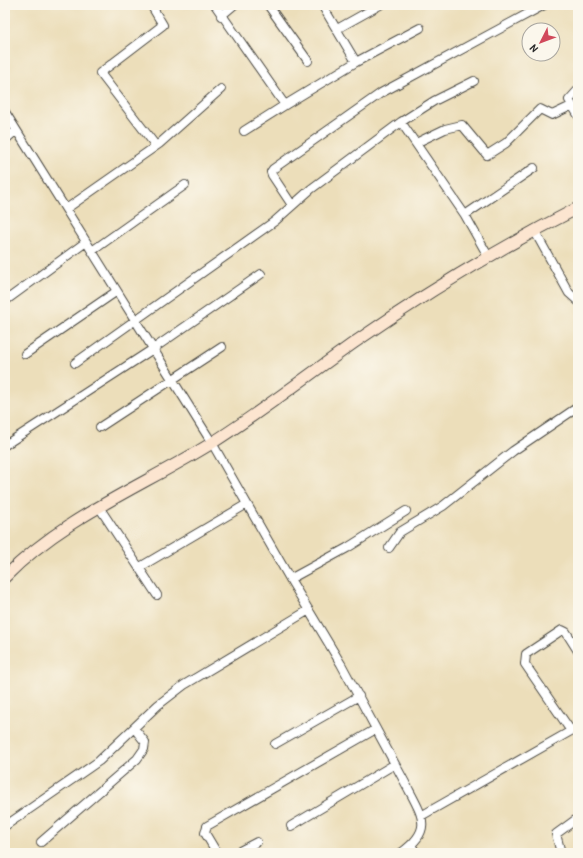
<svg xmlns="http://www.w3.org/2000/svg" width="583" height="858" viewBox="0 0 583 858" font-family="'Patrick Hand',sans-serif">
  <rect width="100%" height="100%" fill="#fbf7ec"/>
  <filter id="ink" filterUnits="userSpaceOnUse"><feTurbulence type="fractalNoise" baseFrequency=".025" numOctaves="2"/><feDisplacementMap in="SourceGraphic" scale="8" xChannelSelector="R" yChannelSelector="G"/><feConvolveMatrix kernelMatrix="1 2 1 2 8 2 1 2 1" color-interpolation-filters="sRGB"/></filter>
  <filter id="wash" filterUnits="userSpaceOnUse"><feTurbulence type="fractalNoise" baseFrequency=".012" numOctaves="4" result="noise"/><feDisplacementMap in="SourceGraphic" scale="16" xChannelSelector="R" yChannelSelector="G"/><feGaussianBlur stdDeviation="0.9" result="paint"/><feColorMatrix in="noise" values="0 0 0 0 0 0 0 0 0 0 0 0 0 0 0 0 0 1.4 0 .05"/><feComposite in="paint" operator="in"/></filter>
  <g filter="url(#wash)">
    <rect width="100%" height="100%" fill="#ecdeba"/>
  </g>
  <g filter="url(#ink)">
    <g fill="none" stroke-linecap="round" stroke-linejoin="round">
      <g stroke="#484640" stroke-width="10">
        <path id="minor" d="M 151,5 L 163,25 L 100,73 L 156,146
          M 215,5 L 285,105 L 356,62 L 322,5
          M 268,5 L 308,61
          M 221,16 L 234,5
          M 337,29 L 380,5
          M 356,62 L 420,28
          M 578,90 L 569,100 L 578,115
          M 5,112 L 212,443 L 290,579 L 341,664 L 409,790 C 425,820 431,831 401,853
          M 401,122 L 434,101 L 474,81
          M 244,131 L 285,105
          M 5,140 L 16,130
          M 416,143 L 445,129 L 462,125 L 487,155 L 506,143 L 540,109 L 552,115 L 571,106
          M 292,205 L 272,175 L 271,172 L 273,169 L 381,93 L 544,5
          M 66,209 L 159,144 L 221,89
          M 465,215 L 534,168
          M 534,230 L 569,293 L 578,301
          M 92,251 L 185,185
          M 5,301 L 86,242
          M 25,354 L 117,291
          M 75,363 L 275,221 L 311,189 L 401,122 L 465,215 L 488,256
          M 100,427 L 222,347
          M 5,445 L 153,349 L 261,274
          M 99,507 L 157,595
          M 389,548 L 400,532 L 443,506 L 513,451 L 578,407
          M 140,567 L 247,504
          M 290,579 L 347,548 L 406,511
          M 571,731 L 525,664 L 526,654 L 562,630 L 566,632 L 578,651
          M 275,744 L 359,696
          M 421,816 L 578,727
          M 5,826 L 99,761 L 158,705 L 184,685 L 309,610
          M 291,826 L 395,764
          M 41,842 L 137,759 L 144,749 L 145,742 L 134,728
          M 411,845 L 416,853
          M 217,853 L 205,833 L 207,826 L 376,729
          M 236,853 L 257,842
          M 561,853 L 556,834 L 578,818"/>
      </g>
      <g stroke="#484640" stroke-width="13">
        <path id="secondary" d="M 5,577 C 62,518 143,486 212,443 C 261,412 307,376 355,342 C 426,293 501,247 578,208"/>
      </g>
      <use href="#minor" stroke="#fff" stroke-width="8"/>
      <use href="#secondary" stroke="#fce5d0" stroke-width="11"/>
    </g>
  </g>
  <rect width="583" height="858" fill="none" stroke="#fbf7ec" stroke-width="20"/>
  <g transform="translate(541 42) rotate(228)"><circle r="19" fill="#fbf7ec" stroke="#a8a59f"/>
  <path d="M0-3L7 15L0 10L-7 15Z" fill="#d1495b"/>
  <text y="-6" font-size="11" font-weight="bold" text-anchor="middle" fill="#2b2b2b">N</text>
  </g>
</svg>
